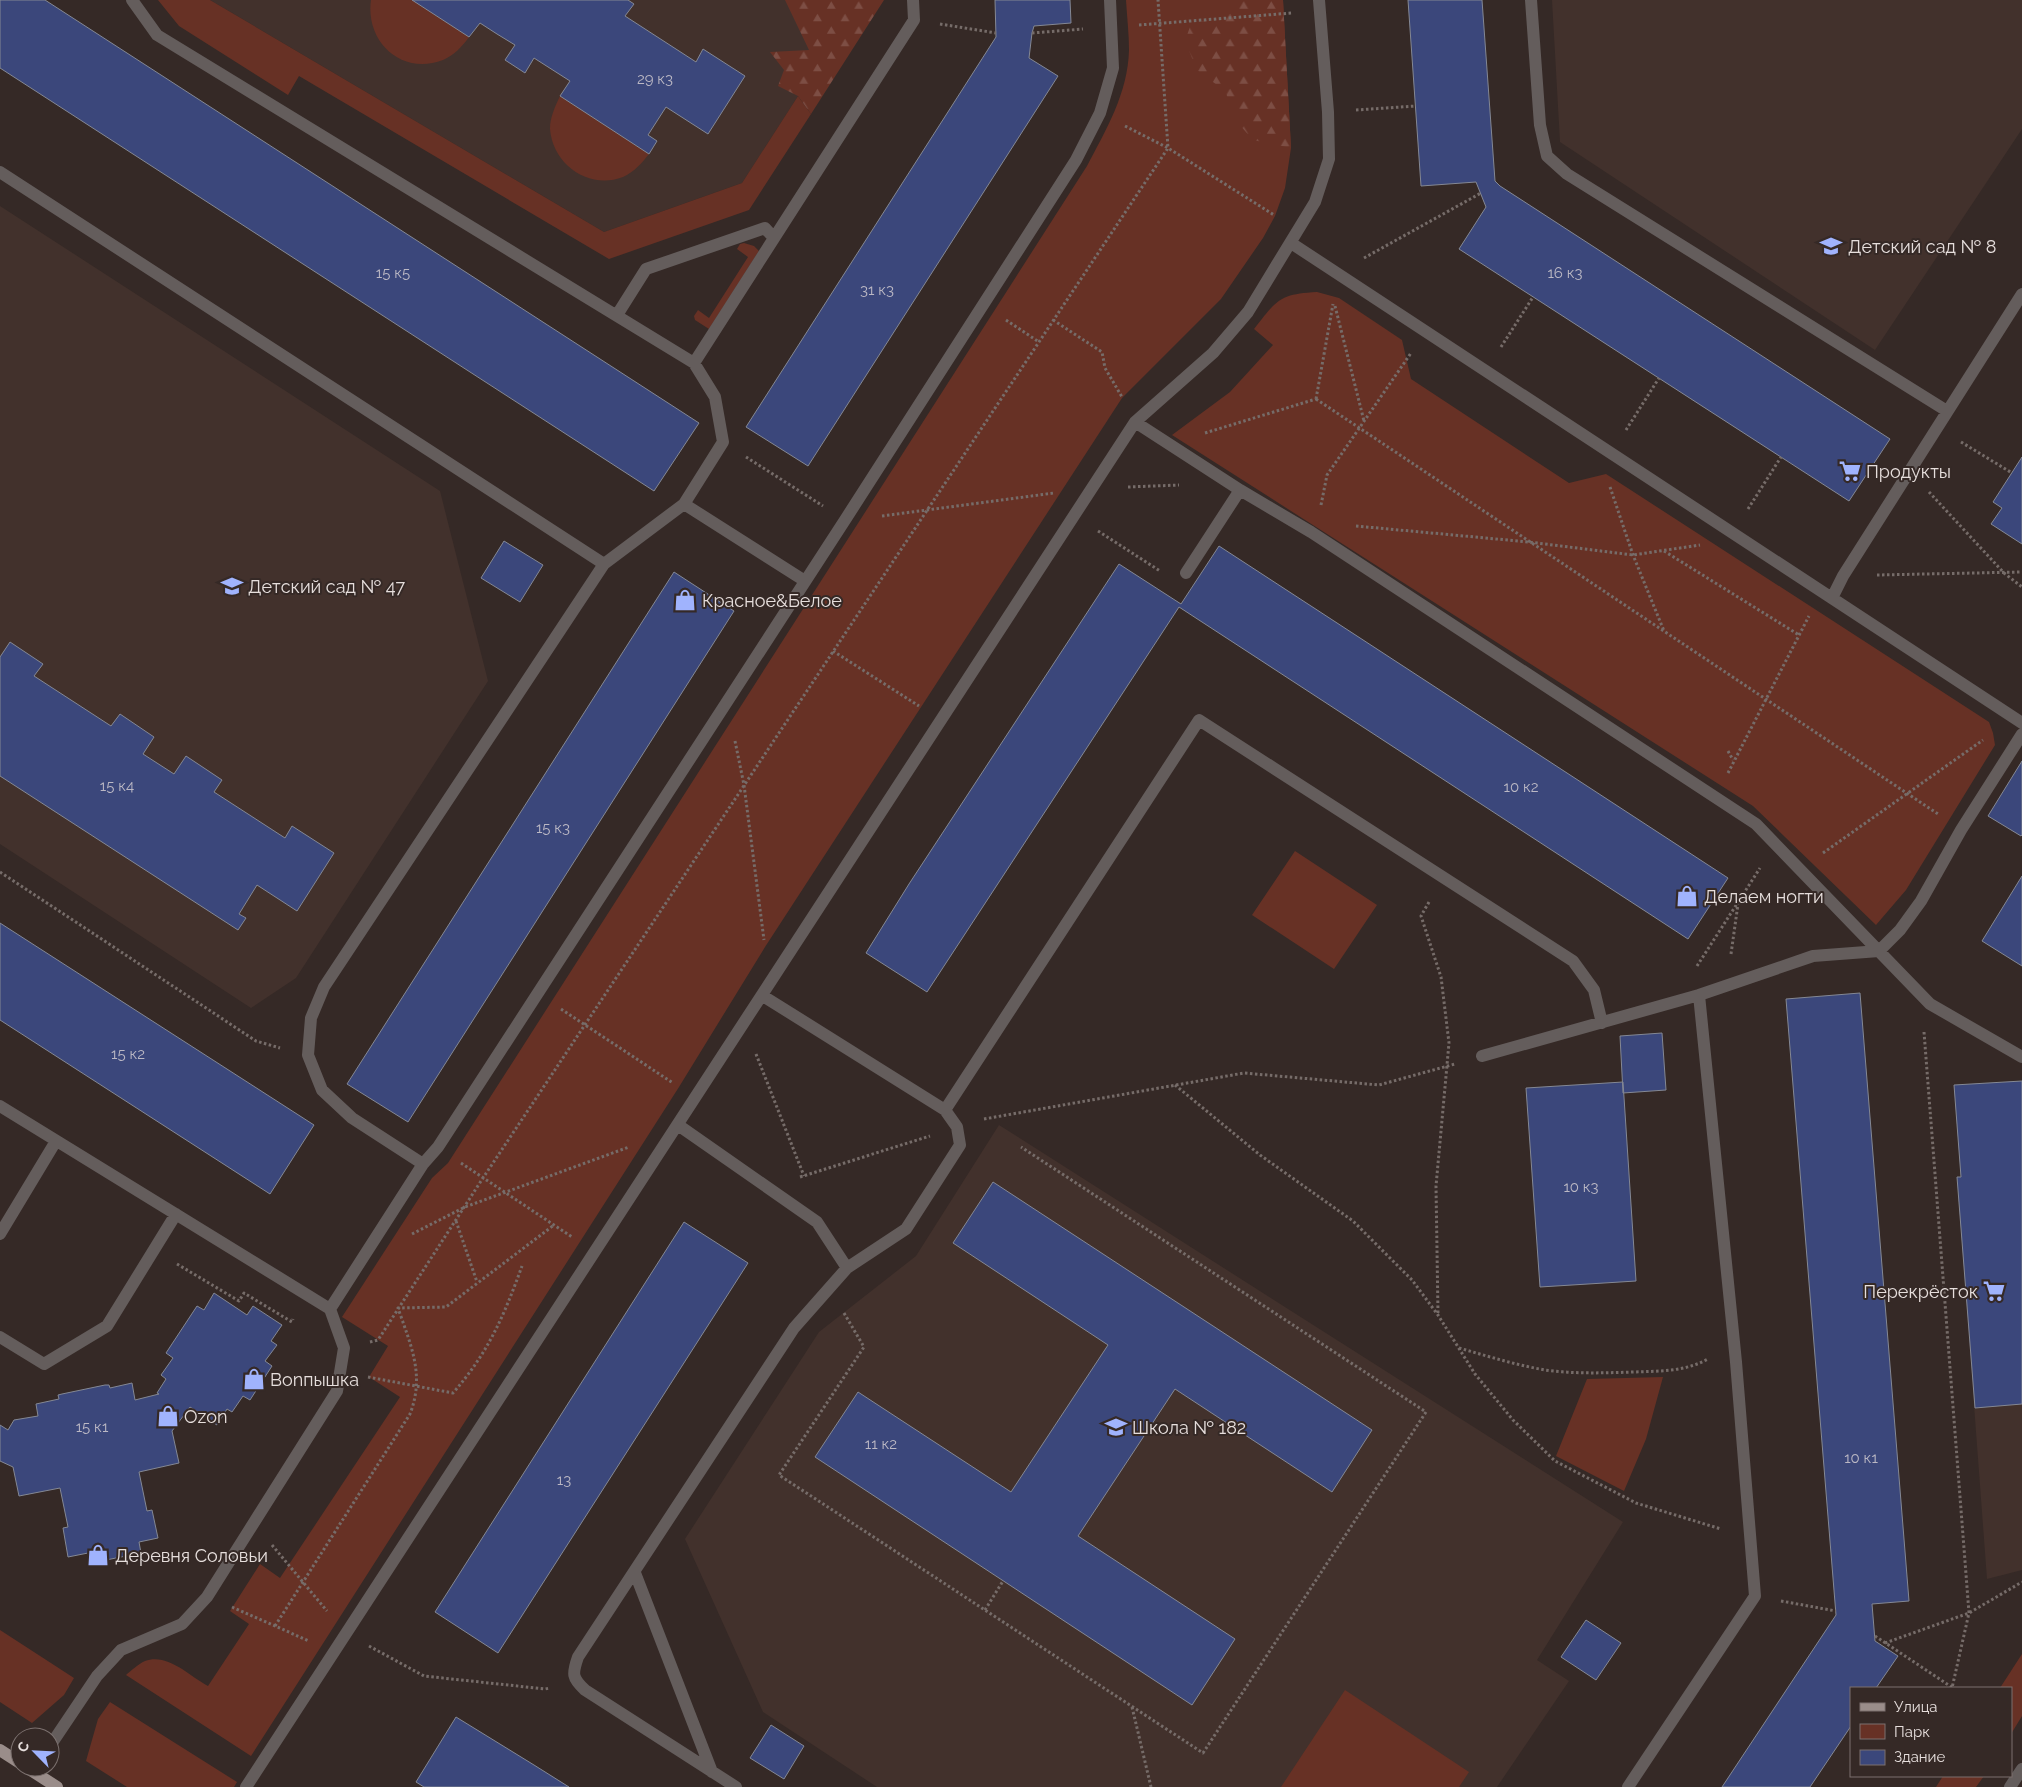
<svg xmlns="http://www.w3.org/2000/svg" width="2022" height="1787" viewBox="0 0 2022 1787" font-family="Raleway,sans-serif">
  <defs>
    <pattern id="forest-firs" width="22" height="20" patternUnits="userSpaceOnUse" patternTransform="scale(1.25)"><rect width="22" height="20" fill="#673125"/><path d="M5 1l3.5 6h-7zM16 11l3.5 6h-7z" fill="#7d4e44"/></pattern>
  </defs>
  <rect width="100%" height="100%" fill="#352926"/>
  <path fill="#42312c" d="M 210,0 L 860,0 L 742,183 L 604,232 Z
    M 1552,0 L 2022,0 L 2022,129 L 1875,350 L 1560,142 Z
    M 0,206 L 440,491 L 488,681 L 296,978 L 251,1008 L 0,844 Z
    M 2022,1081 L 2022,1570 L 1987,1579 L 1957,1177 L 1961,1177 L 1954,1085 Z
    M 999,1125 L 1623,1522 L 1537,1660 L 1569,1681 L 1497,1787 L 877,1787 L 763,1712 L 685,1539 L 819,1332 L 916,1256 Z"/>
  <path fill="#673125" d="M 158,0 L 210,0 L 604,232 L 742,183 L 798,96 L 811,114 L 749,210 L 609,259 L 299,76 L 288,95 L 179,26 Z
    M 371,0 L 412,0 L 469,37 C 462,47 454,55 443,60 C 401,76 365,41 371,0 Z
    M 1126,0 L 1283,0 L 1291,148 L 1285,188 L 1275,216 L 1263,238 L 1221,299 L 1122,398 L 765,947 L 679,1087 L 251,1756 L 126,1675 C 131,1671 138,1664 145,1661 C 168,1653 189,1676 208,1686 L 249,1624 L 230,1611 L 260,1564 L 280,1578 L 400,1397 L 369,1377 L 388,1346 L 342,1317 L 432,1178 L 448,1163 L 1087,166 C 1106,130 1128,93 1129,50 C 1129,34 1127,17 1126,0 Z
    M 560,96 L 649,154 C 642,163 634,172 623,177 C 589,190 553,165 550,129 C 550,117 555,107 560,96 Z
    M 744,243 L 754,246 L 759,251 L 709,329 L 695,320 L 694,316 L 698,310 L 709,318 L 748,257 L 737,249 L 740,244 Z
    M 1317,292 L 1339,298 L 1402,340 L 1411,379 L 1569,483 L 1606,474 L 1989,722 L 1993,733 L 1995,745 L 1906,890 L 1876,925 L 1753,806 L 1172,435 L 1230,392 L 1273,345 L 1254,329 C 1277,300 1279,294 1317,292 Z
    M 1295,851 L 1377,905 L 1334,969 L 1252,915 Z
    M 1663,1377 L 1646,1439 L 1624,1491 L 1556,1456 L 1587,1379 Z
    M 0,1630 L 74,1678 L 64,1695 L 32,1723 L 0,1702 Z
    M 2022,1654 L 2022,1716 L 2011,1734 L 2011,1688 L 2000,1688 Z
    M 1345,1690 L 1469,1772 L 1459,1787 L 1281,1787 Z
    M 110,1702 L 237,1782 L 234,1787 L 127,1787 L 86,1761 L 98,1719 Z
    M 1943,1776 L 1984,1776 L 1976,1787 L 1936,1787 Z"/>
  <path fill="url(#forest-firs)" d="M 785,0 L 884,0 L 811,114 L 798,96 L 778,86 L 784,70 L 770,52 L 809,50 Z
    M 1226,0 L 1283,0 L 1291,148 L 1253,140 L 1238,123 L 1225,91 L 1197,70 L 1185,41 L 1191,24 L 1227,15 Z"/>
  <path fill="#3b477b" stroke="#848894" d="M 0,0 L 45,0 L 699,423 L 654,491 L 0,68 Z
    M 412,0 L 628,0 L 634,4 L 625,16 L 696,62 L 703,49 L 745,76 L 708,134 L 666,107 L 648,135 L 657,141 L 649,154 L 560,96 L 570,81 L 534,58 L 525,73 L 505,60 L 515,45 L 497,34 L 480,23 L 469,37 Z
    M 995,0 L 1070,0 L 1071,23 L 1034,26 L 1032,33 L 1029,58 L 1058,76 L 808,466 L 746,427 L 996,37 Z
    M 1408,0 L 1482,0 L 1495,181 L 1500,186 L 1890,439 L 1849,501 L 1459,249 L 1486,207 L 1476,182 L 1421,186 Z
    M 2022,457 L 2022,544 L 1991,524 L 2002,508 L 1993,502 Z
    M 504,541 L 543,565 L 520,602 L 481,578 Z
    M 1219,546 L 1728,878 L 1688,939 L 1179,607 L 927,992 L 866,953 L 909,884 L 1119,564 L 1181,604 Z
    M 674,572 L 734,611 L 408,1122 L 347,1084 Z
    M 10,642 L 43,664 L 34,676 L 111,726 L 120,714 L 154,737 L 143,754 L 174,774 L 186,756 L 222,780 L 214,792 L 285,838 L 292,826 L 334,853 L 297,911 L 257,885 L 239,914 L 246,918 L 238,930 L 0,776 L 0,657 Z
    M 2022,761 L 2022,835 L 2021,836 L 1988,816 Z
    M 2022,876 L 2022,966 L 1982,941 Z
    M 0,923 L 314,1125 L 270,1194 L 0,1020 Z
    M 1860,993 L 1909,1601 L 1872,1604 L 1875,1641 L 1898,1656 L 1876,1688 L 1851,1688 L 1851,1726 L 1810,1787 L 1722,1787 L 1836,1615 L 1786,999 Z
    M 1662,1033 L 1666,1090 L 1623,1093 L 1620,1036 Z
    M 2022,1081 L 2022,1404 L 1975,1408 L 1957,1177 L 1961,1177 L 1954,1085 Z
    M 1623,1082 L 1636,1281 L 1540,1287 L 1526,1088 Z
    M 993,1182 L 1372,1430 L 1332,1492 L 1175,1389 L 1078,1536 L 1235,1639 L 1192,1705 L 815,1457 L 858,1392 L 1011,1492 L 1108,1345 L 953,1243 Z
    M 684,1222 L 748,1263 L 498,1653 L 435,1612 Z
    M 214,1293 L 247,1315 L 253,1306 L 282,1325 L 271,1341 L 277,1345 L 265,1361 L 272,1366 L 250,1400 L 243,1396 L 232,1412 L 227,1409 L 217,1425 L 190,1407 L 172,1431 L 179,1463 L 139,1472 L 147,1511 L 152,1510 L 158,1538 L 139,1542 L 141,1553 L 101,1561 L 90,1563 L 88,1553 L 68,1557 L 63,1528 L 68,1527 L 60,1488 L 19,1496 L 13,1467 L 0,1461 L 0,1425 L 8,1430 L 14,1420 L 38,1416 L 36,1404 L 59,1399 L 58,1395 L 62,1394 L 105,1385 L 109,1385 L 110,1388 L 132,1383 L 135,1400 L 159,1394 L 157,1393 L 166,1379 L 161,1375 L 173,1358 L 166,1353 L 197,1306 L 204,1310 Z
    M 1586,1620 L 1621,1643 L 1596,1680 L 1561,1657 Z
    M 456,1717 L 534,1765 L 569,1787 L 424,1787 L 416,1782 Z
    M 771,1725 L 804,1746 L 784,1779 L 750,1758 Z"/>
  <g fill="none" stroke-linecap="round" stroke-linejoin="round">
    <path stroke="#766c69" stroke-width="3" stroke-dasharray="2.5 2.5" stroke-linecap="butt" d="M 940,24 L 996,33
      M 1139,25 L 1292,13
      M 1032,33 L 1083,29
      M 1356,110 L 1416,106
      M 1125,126 L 1168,148 L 1274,215
      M 1364,258 L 1481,193
      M 1335,306 L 1364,421
      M 1006,320 L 1039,342
      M 1053,320 L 1102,352 L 1105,368 L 1122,397
      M 1501,347 L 1533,297
      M 1316,399 L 1938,814
      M 1316,399 L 1333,304
      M 1626,430 L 1659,378
      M 1205,433 L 1316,399
      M 1961,442 L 2012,473
      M 746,457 L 823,506
      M 1128,487 L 1179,485
      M 1610,487 L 1633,555 L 1664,631
      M 1929,492 L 2004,573 L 2022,587
      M 1321,505 L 1327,475 L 1411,353
      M 1748,509 L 1781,457
      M 882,516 L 1054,493
      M 1356,526 L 1529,542 L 1633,555 L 1700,545
      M 1098,531 L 1160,571
      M 1664,551 L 1799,635
      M 1877,575 L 2022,572
      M 833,651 L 919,706
      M 735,741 L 744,785 L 764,940
      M 1728,751 L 1733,760
      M 1728,773 L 1809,616
      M 1823,853 L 1983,740
      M 0,872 L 256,1041 L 280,1048
      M 1429,902 L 1421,916 L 1441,977 L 1449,1043 L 1436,1186 L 1438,1314
      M 1731,954 L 1738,904
      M 1697,966 L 1760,868
      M 561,1009 L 673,1083
      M 1924,1032 L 1969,1613 L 1952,1688
      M 756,1054 L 804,1176
      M 1175,1085 L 1260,1155 L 1353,1221 L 1412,1280 L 1438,1315 L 1475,1374 L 1513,1420 L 1555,1461 L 1636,1503 L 1721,1529
      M 984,1119 L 1244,1073 L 1379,1085 L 1455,1064
      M 461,1163 L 572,1237
      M 800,1177 L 930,1136
      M 456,1221 L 477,1282
      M 412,1234 L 465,1207 L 629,1147
      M 177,1264 L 239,1301 L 244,1293 L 292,1322 L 293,1319
      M 844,1313 L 864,1347 L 779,1475 L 1203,1753 L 1426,1412 L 1021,1147
      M 370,1342 L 378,1340 L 483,1178 L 1168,148 L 1158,0
      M 1459,1348 C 1487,1356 1516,1365 1545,1370 C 1574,1374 1603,1373 1633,1372 C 1659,1371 1684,1372 1708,1359
      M 368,1377 L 453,1393 C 488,1353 504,1316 522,1266
      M 272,1545 L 327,1611
      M 1781,1601 L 1836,1611
      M 232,1607 L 309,1641
      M 985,1610 L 1003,1581
      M 275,1626 L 410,1414 C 425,1375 411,1346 398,1308 L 446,1307 L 554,1225
      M 1875,1636 L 1953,1688
      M 1885,1643 L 1969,1613 L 2022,1582
      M 369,1646 L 424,1676 L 545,1689 L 550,1688
      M 1132,1707 L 1151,1787"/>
    <path stroke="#645d5c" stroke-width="12" d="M 132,0 L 157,35 L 694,363
      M 1531,0 L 1540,125 L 1547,156 L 1567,174 L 1947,411
      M 0,172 L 604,564
      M 1291,243 L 2022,723
      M 617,315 L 646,269 L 765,228 L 774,238
      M 1135,422 L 1240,490 L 1311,532 L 1756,824 L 1930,1004 L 2022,1057
      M 684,504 L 805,581
      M 1186,573 L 1240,490
      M 1832,598 L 1843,576 L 2022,294
      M 1482,1056 L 1699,995 L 1813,956 L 1879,951 L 1900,930 L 1921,901 L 1961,830 L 2022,734
      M 0,1106 L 330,1309 L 344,1348 L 337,1391 L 207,1597 L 182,1624 L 121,1650 L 97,1676 L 50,1746
      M 945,1110 L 1199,720 L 1573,961 L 1594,990 L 1602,1023
      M 678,1125 L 817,1222 L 847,1268
      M 423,1164 L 352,1118 L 322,1090 L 308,1055 L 311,1018 L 324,987 L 604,564 L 684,504 L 723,442 L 715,397 L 694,363 L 914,20 L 913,0
      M 0,1234 L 56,1141
      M 330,1309 L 423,1164 L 438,1147 L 845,520 L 1076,160 L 1100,113 L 1113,68 L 1110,0
      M 0,1337 L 44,1364 L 107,1326 L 176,1214
      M 635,1573 L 712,1772
      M 246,1787 L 1135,422 L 1213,353 L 1248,312 L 1315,202 L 1329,159 L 1328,112 L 1319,0
      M 736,1787 L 585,1690 C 572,1678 572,1674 578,1657 L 794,1328 L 847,1268 L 906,1229 L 960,1145 L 957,1127 L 945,1110 L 763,996
      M 1628,1787 L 1755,1596 L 1736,1362 L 1699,995
      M 2010,1787 L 2022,1769"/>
    <path stroke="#9a8d8a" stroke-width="12" d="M 0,1750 L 20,1763
      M 26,1767 L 57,1787"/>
  </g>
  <defs>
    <g id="school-bare" transform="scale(1.725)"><path d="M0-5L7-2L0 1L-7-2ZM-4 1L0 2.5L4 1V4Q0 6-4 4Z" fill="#a0b3fd" stroke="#352926" stroke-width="2.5" paint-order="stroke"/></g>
    <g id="supermarket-bare" transform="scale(1.725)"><path d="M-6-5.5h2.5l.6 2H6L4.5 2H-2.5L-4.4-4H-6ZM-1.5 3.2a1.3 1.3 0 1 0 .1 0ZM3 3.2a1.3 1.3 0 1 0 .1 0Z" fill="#a0b3fd" stroke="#352926" stroke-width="2.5" paint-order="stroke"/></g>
    <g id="shop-bare" transform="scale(1.725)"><path d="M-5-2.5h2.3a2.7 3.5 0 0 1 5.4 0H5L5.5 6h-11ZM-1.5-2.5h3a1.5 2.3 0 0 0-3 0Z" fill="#a0b3fd" stroke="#352926" stroke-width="2.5" paint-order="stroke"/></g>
  </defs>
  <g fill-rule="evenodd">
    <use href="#school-bare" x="1831" y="246"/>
    <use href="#supermarket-bare" x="1850" y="471"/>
    <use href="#school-bare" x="232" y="586"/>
    <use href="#shop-bare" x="685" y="600"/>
    <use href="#shop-bare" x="1687" y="896"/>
    <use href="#supermarket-bare" x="1994" y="1291"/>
    <use href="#shop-bare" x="254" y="1379"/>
    <use href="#shop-bare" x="168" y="1416"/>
    <use href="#school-bare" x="1116" y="1427"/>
    <use href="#shop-bare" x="98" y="1555"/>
  </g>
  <g text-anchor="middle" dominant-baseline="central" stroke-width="4" stroke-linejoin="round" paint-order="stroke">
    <g font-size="15" fill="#bbb8c4">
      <text x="655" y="79">29 к3</text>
      <text x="393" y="273">15 к5</text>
      <text x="1565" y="273">16 к3</text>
      <text x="877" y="290">31 к3</text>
      <text x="117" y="786">15 к4</text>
      <text x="1521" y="787">10 к2</text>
      <text x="553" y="828">15 к3</text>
      <text x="128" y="1054">15 к2</text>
      <text x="1581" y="1187">10 к3</text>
      <text x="92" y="1427">15 к1</text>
      <text x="881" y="1444">11 к2</text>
      <text x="1861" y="1458">10 к1</text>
      <text x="564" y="1480">13</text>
    </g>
    <g font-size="18" fill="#e6dedc" stroke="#352926" text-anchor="start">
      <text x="1848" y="246">Детский сад № 8</text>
      <text x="1866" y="471">Продукты</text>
      <text x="248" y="586">Детский сад № 47</text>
      <text x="702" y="600">Красное&amp;Белое</text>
      <text x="1704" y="896">Делаем ногти</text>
      <text x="1978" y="1291" text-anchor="end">Перекрёсток</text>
      <text x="270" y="1379">Bonпышка</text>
      <text x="184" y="1416">Ozon</text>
      <text x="1132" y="1427">Школа № 182</text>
      <text x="115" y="1555">Деревня Соловьи</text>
    </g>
  </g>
  <rect x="1850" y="1687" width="162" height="90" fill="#352926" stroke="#7c716f"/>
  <rect x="1860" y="1703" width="25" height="8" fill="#9a8d8a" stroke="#7c716f"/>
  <text x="1894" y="1712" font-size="15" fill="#e6dedc">Улица</text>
  <rect x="1860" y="1724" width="25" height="15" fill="#673125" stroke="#7c716f"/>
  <text x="1894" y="1737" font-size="15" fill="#e6dedc">Парк</text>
  <rect x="1860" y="1750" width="25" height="15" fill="#3b477b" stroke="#7c716f"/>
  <text x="1894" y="1762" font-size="15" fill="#e6dedc">Здание</text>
  <g transform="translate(35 1752) rotate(294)"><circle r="24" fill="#352926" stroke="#7c716f"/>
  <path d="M0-4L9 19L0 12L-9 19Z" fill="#a0b3fd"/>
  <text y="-8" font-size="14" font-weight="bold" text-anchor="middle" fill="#e6dedc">С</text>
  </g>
</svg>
